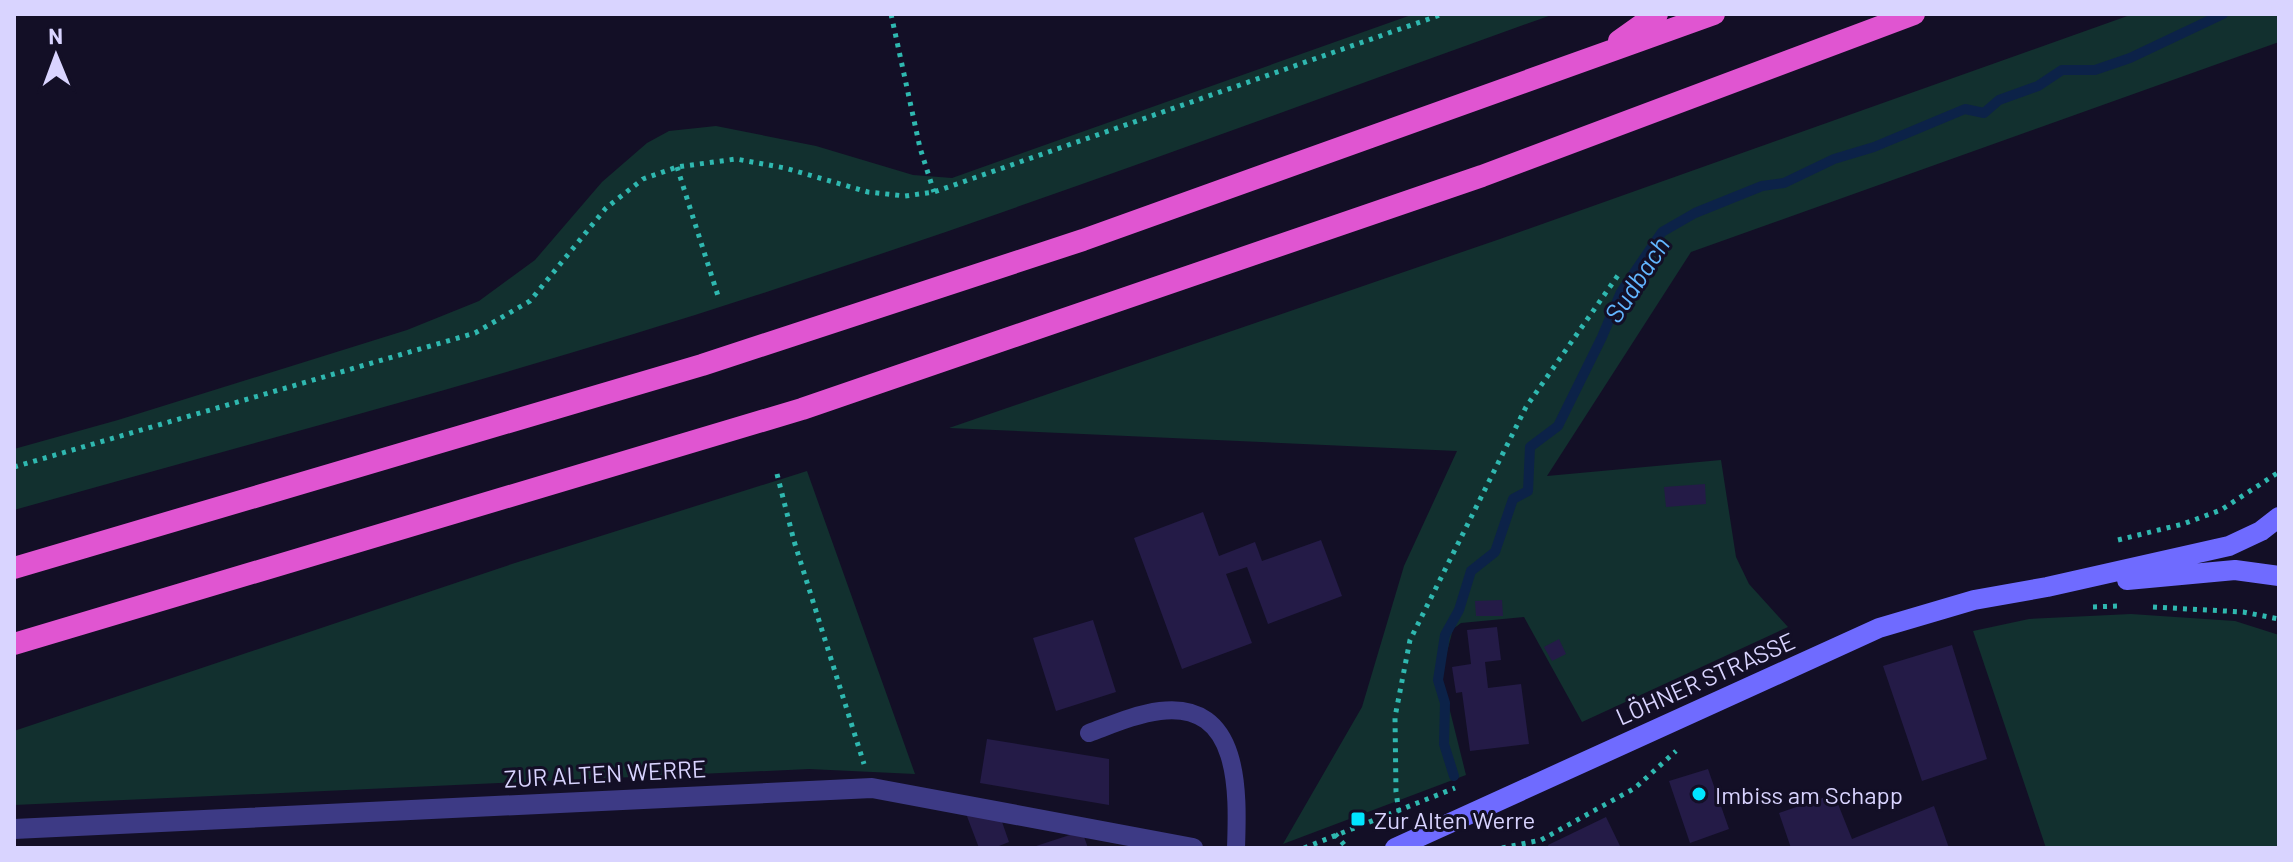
<svg xmlns="http://www.w3.org/2000/svg" width="2293" height="862" viewBox="0 0 2293 862" font-family="Barlow,sans-serif">
  <rect width="100%" height="100%" fill="#130f26"/>
  <path fill="#12302f" d="M 1414,14 L 1554,14 C 1289,109 1025,208 757,295 C 512,375 262,440 14,510 L 14,449 L 118,420 L 407,330 L 479,301 L 535,260 L 602,182 L 647,143 L 669,131 L 716,126 L 816,146 L 913,175 L 952,178 Z
    M 2133,14 L 2279,14 L 2279,42 L 1691,252 L 1547,476 L 1721,460 L 1736,557 L 1749,584 L 1788,627 L 1582,722 L 1524,617 L 1461,623 L 1453,629 L 1441,675 L 1466,775 L 1283,844 L 1362,707 L 1404,566 L 1457,451 L 949,428 L 1500,239 Z
    M 807,471 L 915,774 L 809,769 L 14,805 L 14,731 L 515,563 Z
    M 2131,614 L 2235,621 L 2279,635 L 2279,848 L 2046,848 L 1973,631 L 2029,619 Z"/>
  <g fill="none" stroke-linecap="round" stroke-linejoin="round">
    <path stroke="#0c2248" stroke-width="10" d="M 1454,776 L 1444,744 L 1445,703 L 1438,680 L 1445,635 L 1459,610 L 1471,571 L 1495,552 L 1513,499 L 1528,491 L 1530,447 L 1558,426 L 1602,337 L 1621,292 L 1662,232 L 1695,213 L 1762,186 L 1784,183 L 1834,159 L 1874,147 L 1965,109 L 1984,113 L 1999,100 L 2038,86 L 2062,70 L 2095,70 L 2130,58 L 2223,14"/>
  </g>
  <path fill="#241b47" d="M 1705,484 L 1706,504 L 1666,507 L 1664,487 Z
    M 1203,512 L 1219,556 L 1255,542 L 1262,561 L 1321,540 L 1342,596 L 1268,624 L 1247,567 L 1226,574 L 1252,643 L 1182,669 L 1134,538 Z
    M 1502,600 L 1503,616 L 1476,616 L 1475,601 Z
    M 1093,620 L 1116,692 L 1056,711 L 1033,638 Z
    M 1497,627 L 1501,660 L 1485,662 L 1488,688 L 1521,684 L 1529,744 L 1470,751 L 1462,692 L 1456,693 L 1452,667 L 1471,664 L 1467,630 Z
    M 1559,639 L 1566,654 L 1552,661 L 1544,647 Z
    M 1952,645 L 1987,759 L 1922,781 L 1883,666 Z
    M 987,739 L 1109,759 L 1109,805 L 980,783 Z
    M 1708,769 L 1729,829 L 1690,843 L 1669,781 Z
    M 1834,794 L 1852,839 L 1934,806 L 1949,848 L 1791,848 L 1779,813 Z
    M 965,811 L 1000,816 L 1009,842 L 994,848 L 979,848 Z
    M 1606,817 L 1621,848 L 1549,848 L 1548,845 Z
    M 1082,831 L 1088,848 L 1033,848 L 1033,847 Z"/>
  <g fill="none" stroke-linecap="round" stroke-linejoin="round">
    <path stroke="#2fb8b0" stroke-width="5" stroke-dasharray="4 6" stroke-linecap="butt" d="M 891,14 L 920,148 L 934,192
      M 677,167 L 719,299
      M 14,467 L 475,333 L 530,301 L 606,208 L 643,179 L 677,167 L 736,159 L 785,168 L 868,192 L 905,196 L 934,192 L 1443,14
      M 777,474 L 794,541 L 864,764
      M 2118,540 L 2183,524 L 2221,510 L 2279,472
      M 2093,607 L 2119,606
      M 2153,607 L 2243,612 L 2279,619
      M 1399,812 L 1396,792 L 1395,717 L 1410,640 L 1526,407 L 1621,271
      M 1335,834 L 1347,848
      M 1304,848 L 1455,788
      M 1502,848 L 1541,840 L 1635,788 L 1676,751"/>
    <path stroke="#3d3a85" stroke-width="18" d="M 1089,733 C 1111,725 1136,714 1160,711 C 1241,701 1238,792 1236,848"/>
    <path stroke="#3d3a85" stroke-width="20" d="M 14,829 L 872,788 L 1193,848"/>
    <path stroke="#6f6bff" stroke-width="20" d="M 2127,580 L 2235,570 L 2279,576
      M 1395,848 L 1879,628 L 1974,600 L 2047,587 L 2229,546 L 2261,531 L 2279,517"/>
    <path stroke="#e055d1" stroke-width="22" d="M 1619,41 L 1657,14
      M 14,568 L 702,365 L 1083,240 L 1714,14
      M 14,644 L 802,409 L 1482,176 L 1914,14"/>
  </g>
  <g fill="#00e5ff" stroke="#130f26" stroke-width="3">
    <circle cx="1699" cy="794" r="8"/>
    <rect x="1350" y="811" width="16" height="16" rx="4"/>
  </g>
  <g text-anchor="middle" dominant-baseline="central" stroke-width="6" stroke-linejoin="round" paint-order="stroke">
    <g font-size="24" fill="#d9d4ff" stroke="#130f26">
      <text transform="translate(1705 678) rotate(-24)">LÖHNER STRASSE</text>
      <text transform="translate(605 773) rotate(-3)">ZUR ALTEN WERRE</text>
    </g>
    <g font-size="24" fill="#d9d4ff" stroke="#130f26" text-anchor="start">
      <text x="1715" y="794">Imbiss am Schapp</text>
      <text x="1374" y="819">Zur Alten Werre</text>
    </g>
    <g font-size="26" font-style="italic" fill="#62b6ff" stroke="#130f26">
      <text transform="translate(1636 279) rotate(-57)">Sudbach</text>
    </g>
  </g>
  <rect width="2293" height="862" fill="none" stroke="#d9d4ff" stroke-width="32"/>
  <g transform="translate(56 56) rotate(359)" stroke="#130f26" stroke-width="6" paint-order="stroke">
  <path d="M0-6L14 30L0 20L-14 30Z" fill="#d9d4ff"/>
  <text y="-12" font-size="22" font-weight="bold" text-anchor="middle" fill="#d9d4ff">N</text>
  </g>
</svg>
